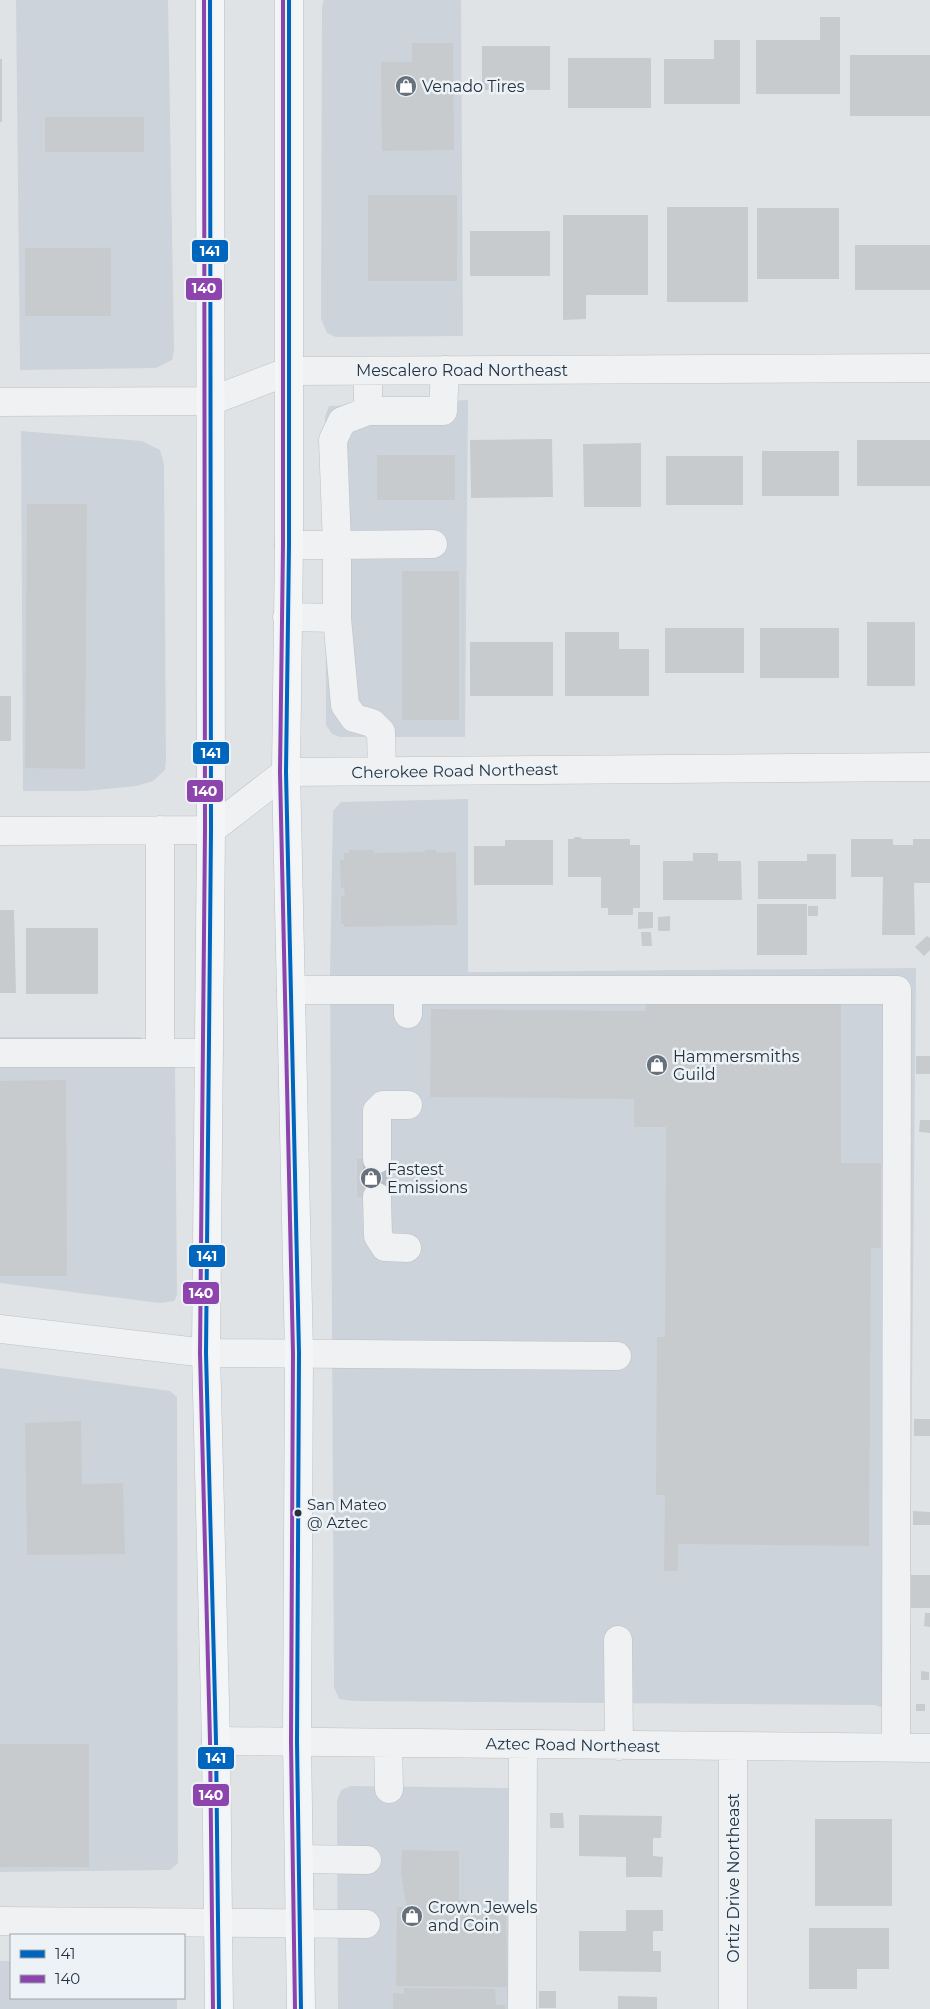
<svg xmlns="http://www.w3.org/2000/svg" width="930" height="2009" viewBox="0 0 930 2009" font-family="Montserrat,sans-serif">
  <rect width="100%" height="100%" fill="#e0e3e6"/>
  <path fill="#cdd3da" d="M 16,0 L 168,0 L 174,350 L 172,360 L 156,368 L 20,370 Z
    M 324,0 L 461,0 L 463,336 L 336,337 L 327,333 L 321,319 L 322,7 Z
    M 468,400 L 465,737 L 340,737 L 332,734 L 326,725 L 325,417 L 329,406 Z
    M 21,431 L 142,441 L 160,450 L 164,464 L 166,759 L 165,770 L 153,781 L 137,786 L 85,791 L 23,791 Z
    M 468,799 L 468,972 L 916,968 L 909,1717 L 875,1705 L 353,1701 L 339,1699 L 334,1687 L 330,972 L 333,811 L 341,802 Z
    M 0,1037 L 141,1037 L 143,1060 L 175,1061 L 177,1295 L 174,1301 L 160,1303 L 0,1283 Z
    M 0,1368 L 170,1391 L 177,1397 L 178,1863 L 170,1870 L 0,1872 Z
    M 351,1786 L 516,1788 L 515,2009 L 338,2009 L 337,1801 L 341,1790 Z
    M 0,1961 L 11,1961 L 11,1998 L 177,1998 L 177,2009 L 0,2009 Z"/>
  <path fill="#c8cbce" d="M 820,17 L 840,17 L 840,94 L 756,94 L 756,40 L 820,40 Z
    M 714,40 L 740,40 L 740,104 L 664,104 L 664,59 L 714,59 Z
    M 412,43 L 453,43 L 454,150 L 382,151 L 381,62 L 412,62 Z
    M 482,46 L 550,46 L 550,90 L 482,90 Z
    M 850,55 L 930,55 L 930,116 L 850,116 Z
    M 568,58 L 651,58 L 651,108 L 568,108 Z
    M 0,59 L 2,59 L 2,122 L 0,122 Z
    M 45,117 L 144,117 L 144,152 L 45,152 Z
    M 368,195 L 457,195 L 457,281 L 368,281 Z
    M 667,207 L 748,207 L 748,302 L 667,302 Z
    M 757,208 L 839,208 L 839,279 L 757,279 Z
    M 563,215 L 648,215 L 648,295 L 586,295 L 586,319 L 563,320 Z
    M 470,231 L 550,231 L 550,276 L 470,276 Z
    M 855,245 L 930,245 L 930,290 L 855,290 Z
    M 25,248 L 111,248 L 111,316 L 25,316 Z
    M 552,439 L 553,497 L 471,498 L 470,440 Z
    M 857,440 L 930,440 L 930,486 L 857,486 Z
    M 641,443 L 641,507 L 584,507 L 583,444 Z
    M 762,451 L 839,451 L 839,496 L 762,496 Z
    M 377,455 L 455,455 L 455,500 L 377,500 Z
    M 666,456 L 743,456 L 743,505 L 666,505 Z
    M 27,504 L 87,504 L 85,769 L 25,768 Z
    M 402,571 L 459,571 L 459,720 L 402,720 Z
    M 867,622 L 915,622 L 915,686 L 867,686 Z
    M 665,628 L 744,628 L 744,673 L 665,673 Z
    M 760,628 L 839,628 L 839,678 L 760,678 Z
    M 565,632 L 619,632 L 619,649 L 649,649 L 649,696 L 565,696 Z
    M 470,642 L 553,642 L 553,696 L 470,696 Z
    M 0,696 L 11,696 L 11,741 L 0,741 Z
    M 575,837 L 580,837 L 582,839 L 630,839 L 630,845 L 640,845 L 640,908 L 633,908 L 633,915 L 608,915 L 608,908 L 601,908 L 601,877 L 568,877 L 568,839 L 573,839 Z
    M 851,839 L 893,839 L 893,845 L 913,845 L 913,839 L 930,839 L 930,883 L 914,883 L 915,935 L 882,935 L 883,877 L 851,877 Z
    M 505,840 L 553,840 L 553,885 L 474,885 L 474,846 L 505,846 Z
    M 349,850 L 374,850 L 374,853 L 425,852 L 425,850 L 436,850 L 436,853 L 456,852 L 457,925 L 344,927 L 344,924 L 341,924 L 341,896 L 345,896 L 344,888 L 341,888 L 340,860 L 344,860 L 344,853 L 350,853 Z
    M 693,853 L 718,853 L 718,861 L 741,861 L 742,900 L 663,900 L 663,861 L 693,861 Z
    M 807,854 L 836,854 L 836,899 L 758,899 L 758,861 L 807,861 Z
    M 757,904 L 807,904 L 807,955 L 757,955 Z
    M 808,906 L 818,906 L 818,916 L 808,916 Z
    M 0,910 L 14,910 L 16,993 L 0,993 Z
    M 638,912 L 653,912 L 653,928 L 638,929 Z
    M 670,916 L 670,931 L 658,931 L 658,917 Z
    M 26,928 L 98,928 L 98,994 L 26,994 Z
    M 641,932 L 651,932 L 652,946 L 642,946 Z
    M 927,936 L 930,938 L 930,950 L 924,956 L 915,947 Z
    M 646,1002 L 841,1003 L 841,1163 L 881,1163 L 881,1248 L 871,1248 L 869,1546 L 678,1544 L 678,1571 L 664,1571 L 665,1495 L 656,1495 L 657,1337 L 665,1337 L 666,1127 L 634,1127 L 634,1099 L 430,1097 L 431,1009 L 646,1011 Z
    M 916,1056 L 930,1056 L 930,1074 L 916,1074 Z
    M 66,1080 L 67,1276 L 0,1276 L 0,1081 Z
    M 920,1120 L 930,1120 L 930,1133 L 919,1132 Z
    M 357,1159 L 385,1159 L 385,1197 L 357,1197 Z
    M 914,1419 L 930,1419 L 930,1436 L 914,1436 Z
    M 81,1421 L 82,1484 L 123,1483 L 125,1554 L 27,1555 L 25,1423 Z
    M 913,1511 L 930,1512 L 930,1525 L 913,1525 Z
    M 911,1575 L 930,1575 L 930,1608 L 911,1608 Z
    M 925,1613 L 930,1613 L 930,1627 L 924,1626 Z
    M 921,1671 L 929,1672 L 929,1680 L 921,1680 Z
    M 916,1704 L 925,1704 L 925,1711 L 916,1711 Z
    M 0,1744 L 89,1744 L 89,1867 L 0,1867 Z
    M 550,1813 L 563,1813 L 564,1828 L 550,1828 Z
    M 579,1815 L 662,1816 L 661,1838 L 653,1838 L 653,1856 L 663,1857 L 662,1877 L 626,1877 L 626,1857 L 579,1856 Z
    M 815,1819 L 892,1819 L 892,1906 L 815,1906 Z
    M 402,1850 L 459,1851 L 459,1900 L 466,1900 L 465,1914 L 506,1915 L 507,1987 L 396,1986 L 397,1907 L 407,1908 L 401,1874 Z
    M 626,1910 L 663,1910 L 663,1931 L 653,1931 L 653,1951 L 661,1951 L 661,1972 L 579,1971 L 579,1931 L 626,1931 Z
    M 809,1928 L 889,1928 L 889,1969 L 857,1969 L 857,1989 L 809,1989 Z
    M 404,1988 L 495,1989 L 496,2005 L 505,2005 L 505,2009 L 393,2009 L 393,1993 L 404,1994 Z
    M 539,1991 L 556,1991 L 556,2008 L 539,2008 Z
    M 618,1996 L 657,1997 L 657,2009 L 618,2009 Z"/>
  <g fill="none" stroke-linecap="round" stroke-linejoin="round">
    <path stroke="#bbc0c5" stroke-width="28" stroke-dasharray="28 14" stroke-linecap="butt" d="M 377,1159 L 377,1197"/>
    <g stroke="#bec1c4" stroke-width="29">
      <path id="minor" d="M 368,371 L 368,411 L 342,421 L 333,440 L 337,545 L 433,544
        M 0,402 L 211,401 L 289,371 L 930,368
        M 368,411 L 443,411 L 445,370
        M 287,617 L 337,618 L 337,545 L 289,545
        M 337,618 L 345,705 L 354,718 L 372,723 L 381,732 L 382,771
        M 160,830 L 160,1053
        M 0,831 L 211,830 L 286,772 L 930,767
        M 291,990 L 897,990 L 896,1747
        M 408,990 L 408,1014
        M 0,1053 L 209,1053
        M 377,1159 L 377,1111 L 383,1105 L 408,1105
        M 377,1197 L 378,1236 L 385,1247 L 407,1248
        M 0,1329 L 206,1353 L 617,1356
        M 618,1640 L 619,1746
        M 216,1741 L 930,1748
        M 388,1743 L 389,1789
        M 299,1859 L 367,1860
        M 0,1921 L 366,1924
        M 522,2009 L 523,1744
        M 733,2009 L 733,1747"/>
    </g>
    <g stroke="#bcc0c4" stroke-width="29">
      <path id="major" d="M 210,0 L 211,830 L 206,1353 L 216,1741 L 219,2009
        M 289,0 L 289,545 L 286,772 L 299,1353 L 297,1742 L 301,2009"/>
    </g>
    <use href="#minor" stroke="#eff1f2" stroke-width="28"/>
    <use href="#major" stroke="#f4f5f6" stroke-width="28"/>
    <g stroke="#edf2f6" stroke-width="8">
      <path id="bus-1" d="M 210,0 L 211,830 L 206,1353 L 216,1741 L 219,2009
        M 289,0 L 289,545 L 286,772 L 299,1353 L 297,1742 L 301,2009"/>
    </g>
    <g stroke="#edf2f6" stroke-width="8">
      <path id="bus-2" d="M 204,0 L 205,830 L 200,1353 L 210,1741 L 213,2009
        M 283,0 L 283,545 L 280,772 L 293,1353 L 291,1742 L 295,2009"/>
    </g>
    <use href="#bus-1" stroke="#0065bd" stroke-width="4"/>
    <use href="#bus-2" stroke="#8e44ad" stroke-width="4"/>
  </g>
  <defs>
    <g id="shop-disc" transform="scale(1.125)"><circle r="9.5" fill="#66717b" stroke="#edf2f6"/><path d="M-5-2.5h2.3a2.7 3.5 0 0 1 5.4 0H5L5.5 6h-11ZM-1.5-2.5h3a1.5 2.3 0 0 0-3 0Z" fill="#fff"/></g>
  </defs>
  <g fill-rule="evenodd">
    <use href="#shop-disc" x="406" y="86"/>
    <use href="#shop-disc" x="657" y="1065"/>
    <use href="#shop-disc" x="371" y="1178"/>
    <use href="#shop-disc" x="412" y="1916"/>
  </g>
  <circle fill="#253341" stroke="#edf2f6" stroke-width="2" cx="298" cy="1513" r="4.5"/>
  <g text-anchor="middle" dominant-baseline="central" stroke-width="5" stroke-linejoin="round" paint-order="stroke">
    <g font-size="15" fill="#253341" stroke="#edf2f6" text-anchor="start">
      <text x="307" y="1504">San Mateo<tspan x="307" dy="18">@ Aztec</tspan></text>
    </g>
    <g font-size="16" fill="#253341" stroke="#edf2f6" text-anchor="start">
      <text x="422" y="86">Venado Tires</text>
      <text x="673" y="1056">Hammersmiths<tspan x="673" dy="18">Guild</tspan></text>
      <text x="387" y="1169">Fastest<tspan x="387" dy="18">Emissions</tspan></text>
      <text x="428" y="1907">Crown Jewels<tspan x="428" dy="18">and Coin</tspan></text>
    </g>
    <g font-size="16" fill="#253341" stroke="#edf2f6">
      <text x="462" y="370">Mescalero Road Northeast</text>
      <text transform="translate(455 771) rotate(-1)">Cherokee Road Northeast</text>
      <text transform="translate(573 1745) rotate(1)">Aztec Road Northeast</text>
      <text transform="translate(733 1878) rotate(-90)">Ortiz Drive Northeast</text>
    </g>
  </g>
  <g stroke="#edf2f6" stroke-width="2">
    <rect x="191" y="239" width="38" height="24" rx="5" fill="#0065bd"/>
    <rect x="185" y="277" width="38" height="24" rx="5" fill="#8e44ad"/>
    <rect x="192" y="741" width="38" height="24" rx="5" fill="#0065bd"/>
    <rect x="186" y="779" width="38" height="24" rx="5" fill="#8e44ad"/>
    <rect x="188" y="1244" width="38" height="24" rx="5" fill="#0065bd"/>
    <rect x="182" y="1281" width="38" height="24" rx="5" fill="#8e44ad"/>
    <rect x="197" y="1746" width="38" height="24" rx="5" fill="#0065bd"/>
    <rect x="192" y="1783" width="38" height="24" rx="5" fill="#8e44ad"/>
  </g>
  <g font-size="14" text-anchor="middle" font-weight="bold" fill="#fff">
    <text x="210" y="256">141</text>
    <text x="204" y="293">140</text>
    <text x="211" y="758">141</text>
    <text x="205" y="796">140</text>
    <text x="207" y="1261">141</text>
    <text x="201" y="1298">140</text>
    <text x="216" y="1763">141</text>
    <text x="211" y="1800">140</text>
  </g>
  <rect x="10" y="1934" width="175" height="65" fill="#edf2f6" stroke="#9da6ae"/>
  <rect x="20" y="1950" width="25" height="8" fill="#0065bd" stroke="#9da6ae"/>
  <text x="55" y="1959" font-size="15" fill="#253341">141</text>
  <rect x="20" y="1975" width="25" height="8" fill="#8e44ad" stroke="#9da6ae"/>
  <text x="55" y="1984" font-size="15" fill="#253341">140</text>
</svg>
